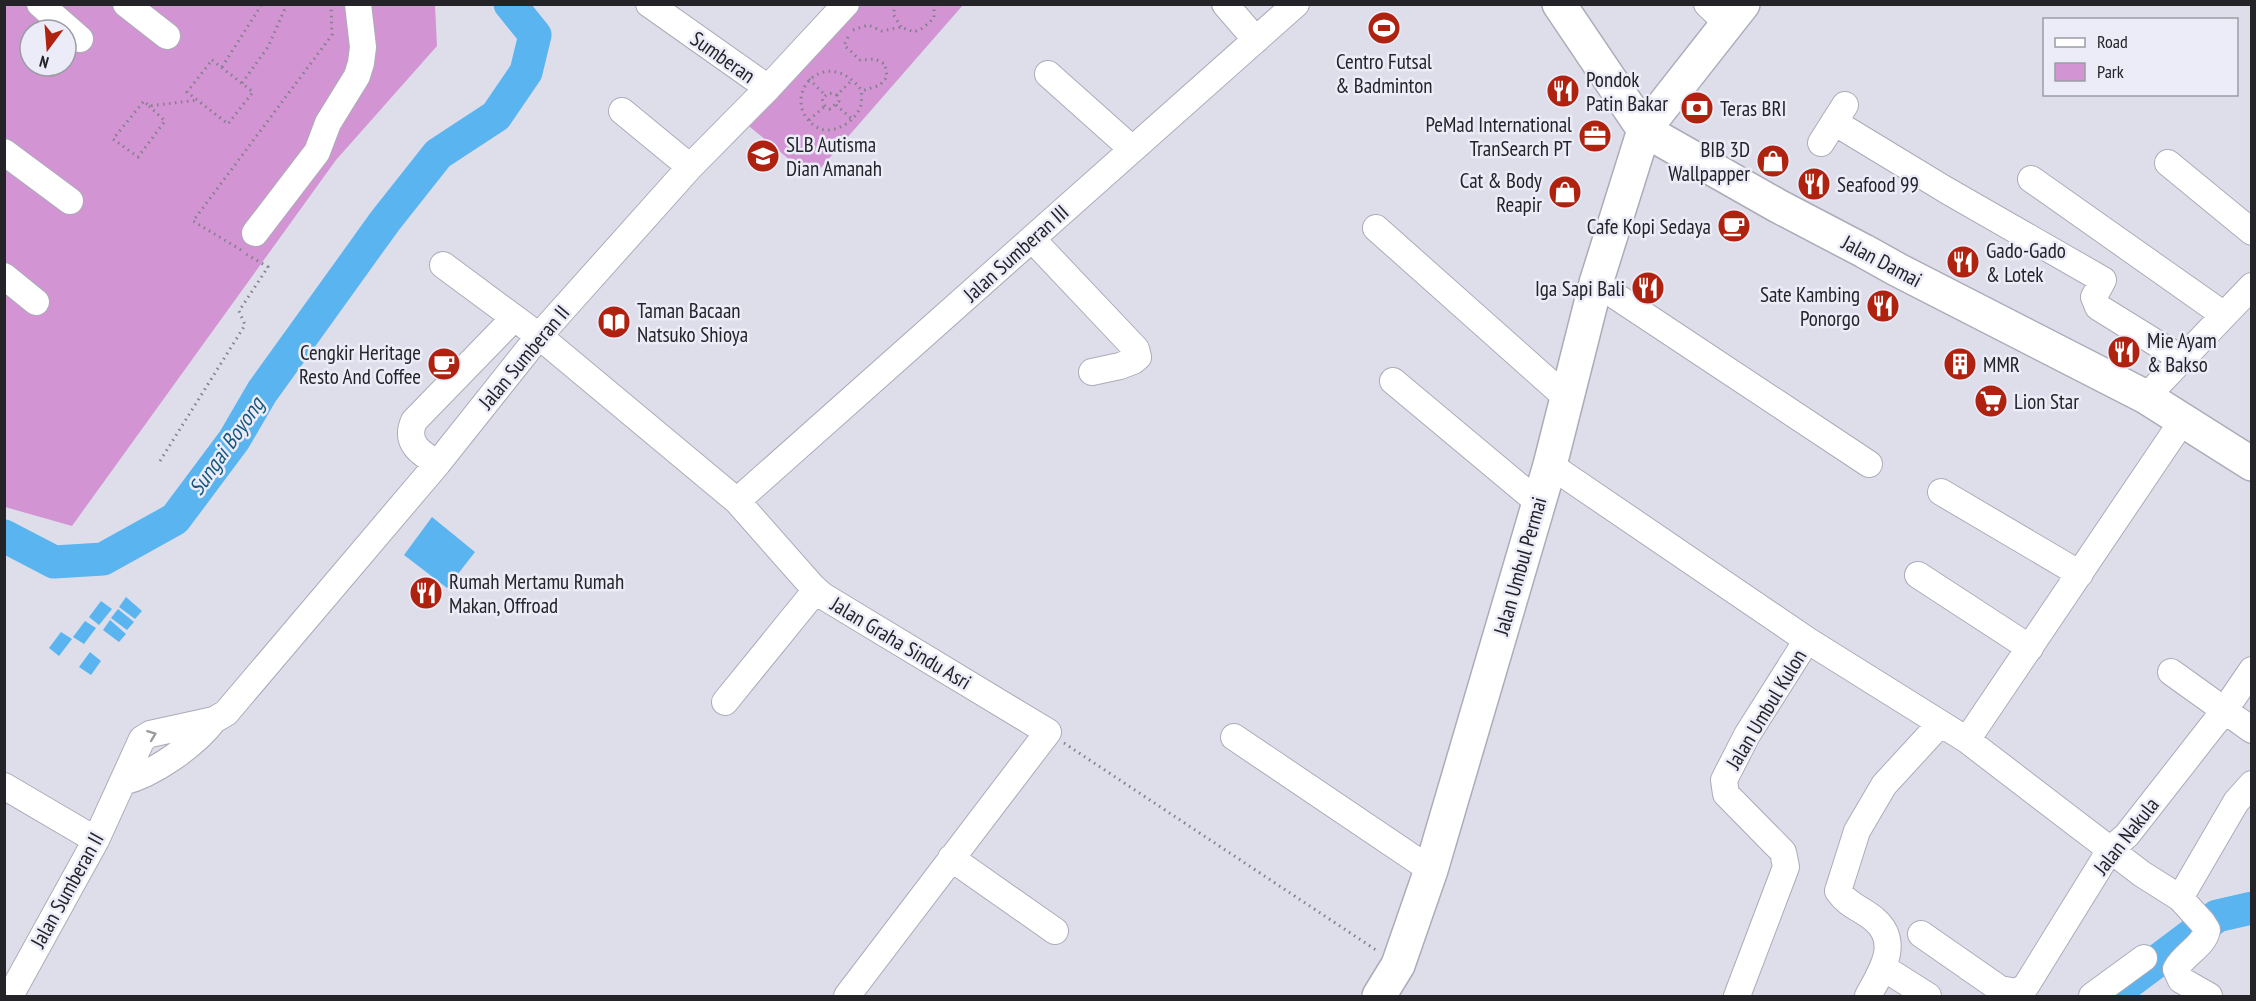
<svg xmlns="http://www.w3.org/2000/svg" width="2256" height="1001" viewBox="0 0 2256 1001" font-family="'PT Sans Narrow',sans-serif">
  <rect width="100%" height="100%" fill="#dedeeb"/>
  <path fill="#d394d4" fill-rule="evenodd" d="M 4,5 L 435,5 L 437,46 L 336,160 L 72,526 L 5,507 ZM 30,30 L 66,30 L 66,66 L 30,66 Z
    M 848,5 L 963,5 L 812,178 L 739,118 Z"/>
  <path fill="#5ab4ef" d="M 432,517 L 475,552 L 447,588 L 404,555 Z
    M 126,597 L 142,611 L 135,619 L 119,607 Z
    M 101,601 L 112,609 L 99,625 L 89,617 Z
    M 118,609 L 134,622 L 127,630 L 111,618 Z
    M 110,620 L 126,634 L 119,642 L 103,630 Z
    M 85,621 L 96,628 L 84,644 L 73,637 Z
    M 61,632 L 72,639 L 59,656 L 49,648 Z
    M 90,652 L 101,661 L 91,675 L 79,667 Z"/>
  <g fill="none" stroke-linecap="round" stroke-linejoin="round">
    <path stroke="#5ab4ef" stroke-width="33" d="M 4,536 L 54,562 L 103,559 L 175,519 L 234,440 L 262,392 L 385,221 L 438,154 L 496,116 L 526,72 L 535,35 L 510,4
      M 2120,989 L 2217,916 L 2252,908"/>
    <g stroke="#abacb8" stroke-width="28">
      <path id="minor" d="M 40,4 L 80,39
        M 126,4 L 167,36
        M 649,4 L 768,88
        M 1225,4 L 1256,40
        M 1707,4 L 1727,23
        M 1048,74 L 1132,149
        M 622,111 L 690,167
        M 1834,122 L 1946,190 L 2103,280 L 2094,297 L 2098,307 L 2182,359
        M 1821,143 L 1845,105
        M 4,152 L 70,201
        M 2168,163 L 2252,232
        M 2031,179 L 2224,315
        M 1376,228 L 1567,398
        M 255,233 L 317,152 L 328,123 L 357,76 L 361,63 L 363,47 L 358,4
        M 1032,239 L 1136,349 L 1138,357 L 1133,361 L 1120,366 L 1092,372
        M 443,265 L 539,336 L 737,501 L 812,586 L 823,596 L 1048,732 L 847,996
        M 4,276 L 36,302
        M 1596,283 L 1869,464
        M 1393,381 L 1539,503
        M 2146,397 L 2252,286
        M 438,463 C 421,454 404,443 414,421 L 513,319
        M 1550,465 L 1807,640 L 1967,740 L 2142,874 L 2180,898 L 2202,922 L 2207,930 C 2204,946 2184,954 2176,969 L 2181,980 L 2209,996
        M 1941,492 L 2080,574
        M 737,501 L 1296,4
        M 1918,575 L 2030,648
        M 2171,672 L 2252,730
        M 725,702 L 816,590
        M 1234,737 L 1431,870
        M 1967,740 L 2183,420
        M 123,782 C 154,774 195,745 214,720
        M 4,786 L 96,840
        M 951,858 L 1055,931
        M 2180,898 L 2236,802 L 2252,784
        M 1921,934 L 2000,989 L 2017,992 L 2026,986 L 2110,850 L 2127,835 L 2224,711 L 2252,670
        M 1882,971 L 1887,970 L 1928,996
        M 10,996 L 96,840 L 142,739 L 150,734 L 214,720 L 226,713 L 438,463 L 539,336 L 690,167 L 768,88 L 846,4
        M 1737,996 L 1786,867 L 1783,852 L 1726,794 L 1724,780 L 1747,735 L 1807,640
        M 1868,996 C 1881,972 1901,943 1875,920 C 1863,909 1848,906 1838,891 L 1857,831 L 1884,785 L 1940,724
        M 2092,996 L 2144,958"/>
    </g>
    <g stroke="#abacb8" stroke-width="36">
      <path id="major" d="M 1559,4 L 1644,130 L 1778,206 L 1864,251 L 1898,270 L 2146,397 L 2252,464
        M 1379,996 L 1398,965 L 1431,870 L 1550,465 L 1596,283 L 1644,130 L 1743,4"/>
    </g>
    <path stroke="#808089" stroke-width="3" stroke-dasharray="1.5 4.5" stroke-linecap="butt" d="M 896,4 L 893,14 L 901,27
      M 853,30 L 868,25 L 882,31 L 901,27 L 914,32 L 923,28 L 934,18 L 934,7 L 936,4
      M 848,37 L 844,45 L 860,60 L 875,59 L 885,64 L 887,77 L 880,85 L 862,91 C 861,95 862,101 861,105 C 857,119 840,131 825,130 C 817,129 810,123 806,117 C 786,88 829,46 862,91
      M 212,60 L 253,92 L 228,124 L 187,92 Z
      M 222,67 L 262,4
      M 809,79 L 826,96
      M 242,83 L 268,47 L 287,4
      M 837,95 L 833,93 L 827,94 L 822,99 L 825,106 L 830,109 L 839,101 L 837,95 L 853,79
      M 836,105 L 852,119
      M 149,106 L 165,121 L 138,157 L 113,139 L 144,101 L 149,106 L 198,100
      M 809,120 L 825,106
      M 241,250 L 193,221 L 332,35 L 331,4
      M 160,461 L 245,325 L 239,311 L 268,267 L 246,254
      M 1064,743 L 1376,950"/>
    <use href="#minor" stroke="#fff" stroke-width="26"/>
    <use href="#major" stroke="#fff" stroke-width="33"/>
  </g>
  <defs><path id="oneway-chevron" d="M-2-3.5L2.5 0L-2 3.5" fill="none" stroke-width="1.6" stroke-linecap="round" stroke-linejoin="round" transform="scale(1.5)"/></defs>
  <use stroke="#9c9c9e" href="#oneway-chevron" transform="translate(152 735) rotate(-21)"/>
  <defs>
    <g id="stadium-disc" transform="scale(1.725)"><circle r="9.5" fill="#b02210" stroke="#ebecf8"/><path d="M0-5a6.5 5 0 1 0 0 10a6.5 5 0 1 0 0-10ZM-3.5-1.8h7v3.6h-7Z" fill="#fff"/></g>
    <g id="restaurant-disc" transform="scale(1.725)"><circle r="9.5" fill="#b02210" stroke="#ebecf8"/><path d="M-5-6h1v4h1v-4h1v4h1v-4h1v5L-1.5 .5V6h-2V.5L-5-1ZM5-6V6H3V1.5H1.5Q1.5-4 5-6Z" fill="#fff"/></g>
    <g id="bank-disc" transform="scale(1.725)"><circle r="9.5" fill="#b02210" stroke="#ebecf8"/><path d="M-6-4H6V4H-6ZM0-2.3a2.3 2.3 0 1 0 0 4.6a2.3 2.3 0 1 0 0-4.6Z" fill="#fff"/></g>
    <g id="office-disc" transform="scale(1.725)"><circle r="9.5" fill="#b02210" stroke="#ebecf8"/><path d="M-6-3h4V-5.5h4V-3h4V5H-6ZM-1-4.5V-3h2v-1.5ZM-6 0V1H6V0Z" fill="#fff"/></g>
    <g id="school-disc" transform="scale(1.725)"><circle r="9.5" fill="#b02210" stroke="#ebecf8"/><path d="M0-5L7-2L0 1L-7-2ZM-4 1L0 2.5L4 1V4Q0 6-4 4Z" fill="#fff"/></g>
    <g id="shop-disc" transform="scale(1.725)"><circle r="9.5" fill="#b02210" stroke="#ebecf8"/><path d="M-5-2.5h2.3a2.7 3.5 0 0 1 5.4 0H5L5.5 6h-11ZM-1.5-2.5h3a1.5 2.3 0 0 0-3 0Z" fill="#fff"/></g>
    <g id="cafe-disc" transform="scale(1.725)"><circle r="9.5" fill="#b02210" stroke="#ebecf8"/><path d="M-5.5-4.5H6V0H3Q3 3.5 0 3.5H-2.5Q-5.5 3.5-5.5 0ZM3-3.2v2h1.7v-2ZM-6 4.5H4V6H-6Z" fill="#fff"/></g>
    <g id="library-disc" transform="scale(1.725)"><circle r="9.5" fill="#b02210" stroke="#ebecf8"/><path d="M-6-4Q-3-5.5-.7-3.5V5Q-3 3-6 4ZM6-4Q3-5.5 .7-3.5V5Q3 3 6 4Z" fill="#fff"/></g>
    <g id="building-disc" transform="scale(1.725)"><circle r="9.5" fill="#b02210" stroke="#ebecf8"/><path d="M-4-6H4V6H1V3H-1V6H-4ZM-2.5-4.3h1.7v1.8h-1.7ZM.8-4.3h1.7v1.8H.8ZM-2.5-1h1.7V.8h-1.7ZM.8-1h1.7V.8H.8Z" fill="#fff"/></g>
    <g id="supermarket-disc" transform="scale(1.725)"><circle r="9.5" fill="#b02210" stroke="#ebecf8"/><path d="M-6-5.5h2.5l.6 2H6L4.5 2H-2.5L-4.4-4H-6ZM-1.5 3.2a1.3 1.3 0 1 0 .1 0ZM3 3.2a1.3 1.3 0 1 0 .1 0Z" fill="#fff"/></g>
  </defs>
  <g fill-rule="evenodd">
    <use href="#stadium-disc" x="1384" y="28"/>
    <use href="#restaurant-disc" x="1563" y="91"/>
    <use href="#bank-disc" x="1697" y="108"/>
    <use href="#office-disc" x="1595" y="136"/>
    <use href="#school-disc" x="763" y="156"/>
    <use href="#shop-disc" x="1773" y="161"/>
    <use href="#restaurant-disc" x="1814" y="184"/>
    <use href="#shop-disc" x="1565" y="192"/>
    <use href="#cafe-disc" x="1734" y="226"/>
    <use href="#restaurant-disc" x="1963" y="262"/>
    <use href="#restaurant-disc" x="1648" y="288"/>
    <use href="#restaurant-disc" x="1883" y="306"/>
    <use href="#library-disc" x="614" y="322"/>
    <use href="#restaurant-disc" x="2124" y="352"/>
    <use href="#cafe-disc" x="444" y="364"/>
    <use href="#building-disc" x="1960" y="364"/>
    <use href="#supermarket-disc" x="1991" y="401"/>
    <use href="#restaurant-disc" x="426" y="593"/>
  </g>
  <g text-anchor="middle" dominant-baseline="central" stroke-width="5" stroke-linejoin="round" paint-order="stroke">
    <g font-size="21" fill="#232328" stroke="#ebecf8">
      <text transform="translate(723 57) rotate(35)">Sumberan</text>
      <text transform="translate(1016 253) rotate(-42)">Jalan Sumberan III</text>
      <text transform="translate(1882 261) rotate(28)">Jalan Damai</text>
      <text transform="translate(524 357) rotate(-50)">Jalan Sumberan II</text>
      <text transform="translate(1520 566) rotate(-74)">Jalan Umbul Permai</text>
      <text transform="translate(901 643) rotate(31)">Jalan Graha Sindu Asri</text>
      <text transform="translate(1766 709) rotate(-59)">Jalan Umbul Kulon</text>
      <text transform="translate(2126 836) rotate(-52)">Jalan Nakula</text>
      <text transform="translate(67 890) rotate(-61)">Jalan Sumberan II</text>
    </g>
    <g font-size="21" fill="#232328" stroke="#ebecf8" text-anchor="start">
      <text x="1384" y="61" text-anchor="middle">Centro Futsal<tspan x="1384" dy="24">&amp; Badminton</tspan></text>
      <text x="1586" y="79">Pondok<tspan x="1586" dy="24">Patin Bakar</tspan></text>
      <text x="1720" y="108">Teras BRI</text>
      <text x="1572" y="124" text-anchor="end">PeMad International<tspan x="1572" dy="24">TranSearch PT</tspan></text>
      <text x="786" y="144">SLB Autisma<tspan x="786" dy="24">Dian Amanah</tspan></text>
      <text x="1750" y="149" text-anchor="end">BIB 3D<tspan x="1750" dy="24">Wallpapper</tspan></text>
      <text x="1542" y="180" text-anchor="end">Cat &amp; Body<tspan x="1542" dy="24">Reapir</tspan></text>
      <text x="1837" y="184">Seafood 99</text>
      <text x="1711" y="226" text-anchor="end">Cafe Kopi Sedaya</text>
      <text x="1986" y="250">Gado-Gado<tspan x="1986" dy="24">&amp; Lotek</tspan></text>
      <text x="1625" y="288" text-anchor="end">Iga Sapi Bali</text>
      <text x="1860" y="294" text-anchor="end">Sate Kambing<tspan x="1860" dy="24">Ponorgo</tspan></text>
      <text x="637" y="310">Taman Bacaan<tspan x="637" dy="24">Natsuko Shioya</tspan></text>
      <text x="2147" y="340">Mie Ayam<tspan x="2147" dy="24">&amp; Bakso</tspan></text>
      <text x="421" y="352" text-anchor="end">Cengkir Heritage<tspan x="421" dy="24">Resto And Coffee</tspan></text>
      <text x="1983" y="364">MMR</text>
      <text x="2014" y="401">Lion Star</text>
      <text x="449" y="581">Rumah Mertamu Rumah<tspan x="449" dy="24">Makan, Offroad</tspan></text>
    </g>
    <g font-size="22" font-style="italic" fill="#15587f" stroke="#ebecf8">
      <text transform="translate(226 446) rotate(-55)">Sungai Boyong</text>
    </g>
  </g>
  <rect width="2256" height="1001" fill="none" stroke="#232328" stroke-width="12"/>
  <rect x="2043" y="18" width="195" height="78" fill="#ebecf8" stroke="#9b9ca5" stroke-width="1.5"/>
  <rect x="2055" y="38" width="30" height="9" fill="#ffffff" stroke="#9b9ca5" stroke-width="1.5"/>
  <text x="2097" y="48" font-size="18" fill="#232328">Road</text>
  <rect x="2055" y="63" width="30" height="18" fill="#d394d4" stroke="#9b9ca5" stroke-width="1.5"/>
  <text x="2097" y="78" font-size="18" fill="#232328">Park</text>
  <g transform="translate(48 48) rotate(196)"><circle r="28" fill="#ebecf8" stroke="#9b9ca5" stroke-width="1.5"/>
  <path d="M0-4.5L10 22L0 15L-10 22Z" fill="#b02210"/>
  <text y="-9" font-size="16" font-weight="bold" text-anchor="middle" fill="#232328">N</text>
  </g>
</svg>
